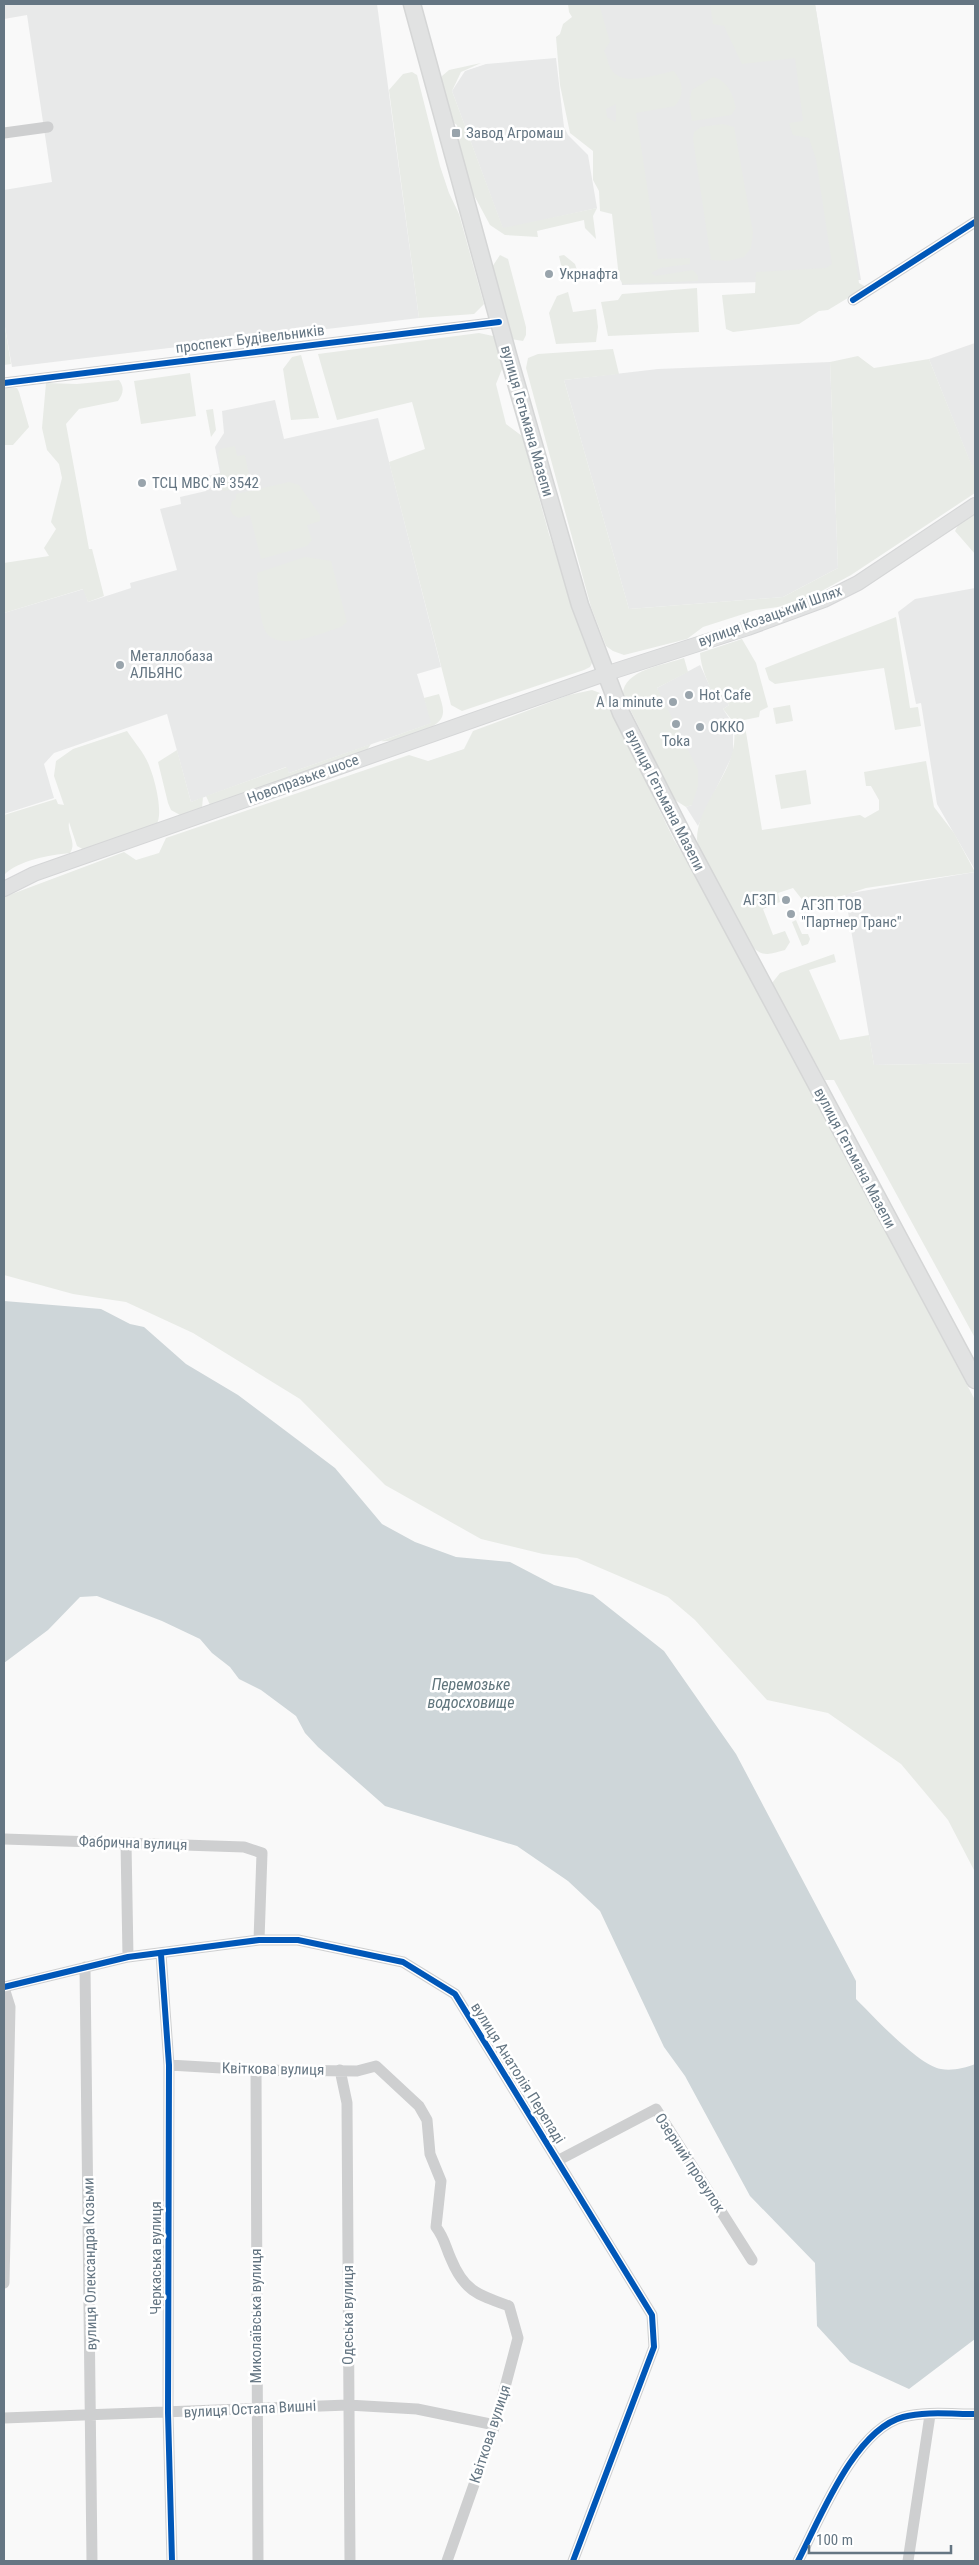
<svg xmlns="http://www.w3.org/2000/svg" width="979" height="2565" viewBox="0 0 979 2565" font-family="'Roboto Condensed',sans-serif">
  <rect width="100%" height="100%" fill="#f9f9f9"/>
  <path fill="#e8e9e9" d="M 4,4 L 377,4 L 419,318 L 12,367 L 4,321 L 4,190 L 52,182 L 27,15 L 4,19 Z
    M 593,4 L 815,4 L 861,280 L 622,285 Z
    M 556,58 L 564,127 L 568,135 L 588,155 L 597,208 L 503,229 L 452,91 L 465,71 L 486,64 Z
    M 975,343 L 975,464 L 972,467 L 929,359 Z
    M 830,362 L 838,568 L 783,597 L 629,609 L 564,380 L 658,369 Z
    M 275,400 L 284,439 L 378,418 L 441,667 L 417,674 L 432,723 L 289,773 L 286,767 L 191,802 L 167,714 L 54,753 L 44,764 L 54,798 L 4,814 L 4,613 L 84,589 L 88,602 L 131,588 L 130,583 L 177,570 L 160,509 L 181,504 L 180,497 L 206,491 L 203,477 L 220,473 L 215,447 L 224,433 L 222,411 Z
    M 975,588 L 975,870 L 937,804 L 921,703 L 916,704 L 898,612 L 915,599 Z
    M 700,665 L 713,693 L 720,691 L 729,705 L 723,709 L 733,724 L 733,754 L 698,826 L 686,807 L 692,805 L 657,688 Z
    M 975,872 L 975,1063 L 874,1065 L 845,894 Z"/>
  <path fill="#e8ebe6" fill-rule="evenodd" d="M 568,4 L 599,4 L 610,42 L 604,51 C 607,56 608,64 611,69 C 622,88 657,74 674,71 C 683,83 685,94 675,106 L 636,113 L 658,259 L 690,258 L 690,264 L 660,268 L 651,273 L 655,276 L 693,270 L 698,276 L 698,281 L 623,284 L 619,278 L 612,214 L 600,211 L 599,191 L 593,180 L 593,151 L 570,133 L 560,85 L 556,37 L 560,34 L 563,24 L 572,17 L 569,12 ZM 616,104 L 616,121 L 615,122 L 607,117 L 606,109 Z
    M 710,4 L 815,4 L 859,283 L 866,287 L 828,310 L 819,311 L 799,324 L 733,332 L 726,329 L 722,295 L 755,293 L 756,272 L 826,268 L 832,264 L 816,159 L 809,138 L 793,135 L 789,123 L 803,121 L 795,58 L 742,64 L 724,26 L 713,24 Z
    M 481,63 L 461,72 L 452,91 L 503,228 L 597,208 L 593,216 L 596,239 L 585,228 L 584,220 L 537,231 L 538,237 L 505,235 L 490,225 L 468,184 L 456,148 L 460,138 L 457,125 L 451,121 L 441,92 L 442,76 L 449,70 Z
    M 412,72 L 417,75 L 440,166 L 449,193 L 459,214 L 484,304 L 474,314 L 419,318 L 389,90 L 403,74 Z
    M 713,77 C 727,80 733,94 736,108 L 731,115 L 692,121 L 689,101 L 692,90 Z
    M 723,124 L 734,127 L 753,232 L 751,248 L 744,257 L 728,261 L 711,260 L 693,139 L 694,132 L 701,127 Z
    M 500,255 L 508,259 L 526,327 L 526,335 L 523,341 L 511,339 L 490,270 Z
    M 564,255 L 575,264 L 577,270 L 563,274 L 559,256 Z
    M 697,288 L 699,332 L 608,336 L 601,302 L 618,300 L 622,294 Z
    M 568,292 L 573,312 L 596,309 L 598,327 L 596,342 L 556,344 L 549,313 L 557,296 Z
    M 4,321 L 11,364 L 4,365 Z
    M 479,333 L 493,336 L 500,348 L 504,364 L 496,384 L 506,424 L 522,436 L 549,534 L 593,661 L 590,667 L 584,670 L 462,711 L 451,705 L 389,462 L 425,449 L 412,402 L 337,420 L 318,354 Z
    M 613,349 L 619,374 L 564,380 L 629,609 L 783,597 L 838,568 L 830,362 L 858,356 L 874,368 L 929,359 L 972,466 L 975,464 L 975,493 L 851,575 L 818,593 L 778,607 L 756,610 L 703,627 L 687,639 L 624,655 L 613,651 L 606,646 L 591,607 L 526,368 L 528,358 L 538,354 Z
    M 301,355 L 319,418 L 291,420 L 283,369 L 292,357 Z
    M 190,373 L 196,416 L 141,424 L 134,381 Z
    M 119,380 C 125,388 123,394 118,401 L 79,409 L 66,424 L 89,549 L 92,549 L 104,596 L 88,602 L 83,589 L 4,613 L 4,563 L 49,556 L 44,548 L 56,529 L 51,522 L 62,478 L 59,464 L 47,450 L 42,428 L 46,383 L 77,384 Z
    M 4,387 L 17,388 L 19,392 L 29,427 L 13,445 L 4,445 Z
    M 213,409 L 216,430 L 211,437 L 206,410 Z
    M 235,446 L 237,456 L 245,455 L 251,486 L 223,491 L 221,483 L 213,484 L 211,476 L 221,473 L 218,454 L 220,449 Z
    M 289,482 L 299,485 L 320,515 L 320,521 L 307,525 L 312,540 L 307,546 L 261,559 L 250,515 L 239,518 L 233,515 L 230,509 L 232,501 L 236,499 L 236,494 Z
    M 975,514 L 975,554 L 955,531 L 958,525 Z
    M 305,557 L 331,561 L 347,622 L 341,627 C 321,633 274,655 264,628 C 258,612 259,590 257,573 Z
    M 896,617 L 910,708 L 918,707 L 921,726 L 895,730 L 884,668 L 775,684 L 769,680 L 765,668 Z
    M 742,639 L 756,663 L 768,707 L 760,711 L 759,717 L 744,720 L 762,830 L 860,815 L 865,818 L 879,810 L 879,800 L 871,786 L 866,786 L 864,772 L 926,761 L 934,807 L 954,833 L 975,872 L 866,888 L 808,907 L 793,888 L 778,893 L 780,902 L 763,909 L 773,935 L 785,931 L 790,942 L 785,950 C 774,953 765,957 756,950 C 746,943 697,851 697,839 C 698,799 743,767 733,725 C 732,719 726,713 723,709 L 729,705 L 720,691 L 713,694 C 707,680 701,668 700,653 Z
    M 684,658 L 688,672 L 657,688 L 698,770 L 698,786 L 692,805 L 686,807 L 675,800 L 623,695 C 622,670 665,665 684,658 Z
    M 592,690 L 600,693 L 605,698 L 674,840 L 702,885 L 975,1400 L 975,1872 L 948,1820 L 901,1764 L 828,1713 L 767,1700 L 695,1620 L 668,1597 L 577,1558 L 543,1554 L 481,1539 L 385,1485 L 300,1399 L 193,1333 L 126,1302 L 73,1294 L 4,1275 L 4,897 L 124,852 L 136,860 L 159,853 L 166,838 L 409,755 L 428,761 L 464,749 L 473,731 L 569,695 Z
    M 439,694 C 441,701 445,710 442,717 C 437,730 394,743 381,741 L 431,723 L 424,698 Z
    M 790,705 L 793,721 L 776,724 L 773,708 Z
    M 127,731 C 135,743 146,755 150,768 C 155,780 164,815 156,825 L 86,851 L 77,846 L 69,822 C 67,834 77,842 70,853 C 49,855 19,860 4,875 L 4,815 L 56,799 L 58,804 L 64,805 L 54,776 L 56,761 L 73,749 Z
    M 371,744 L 367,750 L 210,805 L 206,796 L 287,767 L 289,773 Z
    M 177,750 L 191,802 L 203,797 L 202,808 L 180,815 L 171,810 L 168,803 L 158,762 Z
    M 806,770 L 811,804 L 781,809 L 775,775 Z
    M 796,920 L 802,934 L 808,934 L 810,939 L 808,944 L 802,946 L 792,922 Z
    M 834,954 L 836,962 L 809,970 L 840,1040 L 869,1035 L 874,1065 L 975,1063 L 975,1338 L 834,1080 L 825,1080 L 772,983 L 780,973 Z"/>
  <path fill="#ced6d9" d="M 4,1301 L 101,1309 L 130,1324 L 144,1327 L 186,1364 L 238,1395 L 335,1468 L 382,1524 L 415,1542 L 456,1557 L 510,1562 L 554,1585 L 593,1595 L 664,1651 L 736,1754 L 856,1981 L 856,1999 C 873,2016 918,2065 941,2069 C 952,2071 965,2068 975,2064 L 975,2339 L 909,2389 L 850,2362 L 817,2326 L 815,2263 L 750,2196 L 685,2076 L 664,2047 L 600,1911 L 568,1881 L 517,1846 L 385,1806 L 318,1747 L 305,1733 L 296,1716 L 261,1690 L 239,1679 L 230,1667 L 212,1653 L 200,1639 L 162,1621 L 97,1596 L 80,1597 L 48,1630 L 4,1663 Z"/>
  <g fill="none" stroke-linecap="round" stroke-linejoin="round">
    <g stroke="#d5d6d7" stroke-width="16">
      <path id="major" d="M 4,889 L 34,874 L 605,674 L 748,628 L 824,600 L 858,583 L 975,505"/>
    </g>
    <g stroke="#d5d6d6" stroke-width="19">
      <path id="highway" d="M 412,4 L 508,355 L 580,605 L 621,713 L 684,837 L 975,1380"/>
    </g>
    <path stroke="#cecfd0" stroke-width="11" d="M 4,133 L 48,127
      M 853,300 L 975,222
      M 4,383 L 499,322
      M 4,1839 L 244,1847 L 262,1853 L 259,1940
      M 126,1843 L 128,1957
      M 161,1954 L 169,2065 L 168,2413 L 172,2561
      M 85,1967 L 92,2561
      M 4,1987 L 128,1957 L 259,1940 L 298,1940 L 403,1962 L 455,1994 L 652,2315 L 654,2347 L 573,2561
      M 4,1988 L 10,2007 L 4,2283
      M 169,2065 L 256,2070 L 357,2071 L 376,2066 L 419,2106 L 427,2120 L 430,2154 L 441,2181 L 436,2227 C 445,2239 445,2246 451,2259 C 464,2291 478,2295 509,2306 L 518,2338 L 495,2425 L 447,2561
      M 256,2070 L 258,2561
      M 340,2070 L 347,2103 L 350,2561
      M 557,2161 L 656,2109 L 752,2260
      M 4,2418 L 348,2405 L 417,2409 L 495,2425
      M 798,2561 C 820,2519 854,2430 903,2417 C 925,2411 952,2414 975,2414
      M 908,2561 L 930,2415"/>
    <use href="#major" stroke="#e1e2e2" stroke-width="14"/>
    <use href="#highway" stroke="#e1e2e2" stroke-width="16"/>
    <g stroke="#fff" stroke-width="9">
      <path id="cycleway" d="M 853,300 L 975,222
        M 4,383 L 499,322
        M 161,1954 L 169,2065 L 168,2413 L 172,2561
        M 4,1987 L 128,1957 L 259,1940 L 298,1940 L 403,1962 L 455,1994 L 652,2315 L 654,2347 L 573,2561
        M 798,2561 C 820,2519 854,2430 903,2417 C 925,2411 952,2414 975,2414"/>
    </g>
    <use href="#cycleway" stroke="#0057b8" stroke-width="6"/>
  </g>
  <g fill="#99a4ac" stroke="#fff" stroke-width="2">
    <rect x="451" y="128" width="10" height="10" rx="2.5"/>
    <circle cx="549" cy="274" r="5"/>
    <circle cx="142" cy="483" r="5"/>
    <circle cx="120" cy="665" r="5"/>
    <circle cx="689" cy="695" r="5"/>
    <circle cx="673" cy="702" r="5"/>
    <circle cx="676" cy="724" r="5"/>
    <circle cx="700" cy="727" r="5"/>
    <circle cx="786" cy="900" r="5"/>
    <circle cx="791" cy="914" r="5"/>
  </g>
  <g text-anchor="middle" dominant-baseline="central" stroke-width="5" stroke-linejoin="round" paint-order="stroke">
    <g font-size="15" fill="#657683" stroke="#fff" text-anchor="start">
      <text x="466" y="133">Завод Агромаш</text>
      <text x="559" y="274">Укрнафта</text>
      <text x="152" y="483">ТСЦ МВС № 3542</text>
      <text x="130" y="656">Металлобаза<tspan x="130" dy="17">АЛЬЯНС</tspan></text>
      <text x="699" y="695">Hot Cafe</text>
      <text x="663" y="702" text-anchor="end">A la minute</text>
      <text x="710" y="727">ОККО</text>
      <text x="676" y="741" text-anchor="middle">Toka</text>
      <text x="776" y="900" text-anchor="end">АГЗП</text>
      <text x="801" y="905">АГЗП ТОВ<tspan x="801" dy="17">"Партнер Транс"</tspan></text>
    </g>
    <g font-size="15" fill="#657683" stroke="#fff">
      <text transform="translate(250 339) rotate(-7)">проспект Будівельників</text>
      <text transform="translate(527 421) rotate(74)">вулиця Гетьмана Мазепи</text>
      <text transform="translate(770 616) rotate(-20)">вулиця Козацький Шлях</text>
      <text transform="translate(303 779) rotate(-20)">Новопразьке шосе</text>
      <text transform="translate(665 800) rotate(63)">вулиця Гетьмана Мазепи</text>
      <text transform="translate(855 1158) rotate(62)">вулиця Гетьмана Мазепи</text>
      <text transform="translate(133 1843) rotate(2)">Фабрична вулиця</text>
      <text transform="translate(273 2069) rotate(1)">Квіткова вулиця</text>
      <text transform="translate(518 2073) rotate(58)">вулиця Анатолія Перепаді</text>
      <text transform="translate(690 2163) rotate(57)">Озерний провулок</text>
      <text transform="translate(156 2258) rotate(-90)">Черкаська вулиця</text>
      <text transform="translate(90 2264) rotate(-91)">вулиця Олександра Козьми</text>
      <text transform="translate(348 2315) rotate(-90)">Одеська вулиця</text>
      <text transform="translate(256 2316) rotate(-90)">Миколаївська вулиця</text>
      <text transform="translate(250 2409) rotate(-3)">вулиця Остапа Вишні</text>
      <text transform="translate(490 2434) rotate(-72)">Квіткова вулиця</text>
    </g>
    <g font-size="16" font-style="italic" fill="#60757c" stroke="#fff">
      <text x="471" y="1684">Перемозьке<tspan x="471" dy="18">водосховище</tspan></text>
    </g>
  </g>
  <rect width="979" height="2565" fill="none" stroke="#657683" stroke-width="10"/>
  <path d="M809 2545v8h142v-8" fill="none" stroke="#657683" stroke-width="2.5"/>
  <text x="816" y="2545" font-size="15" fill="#657683" stroke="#ffffff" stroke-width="4" paint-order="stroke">100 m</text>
</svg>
